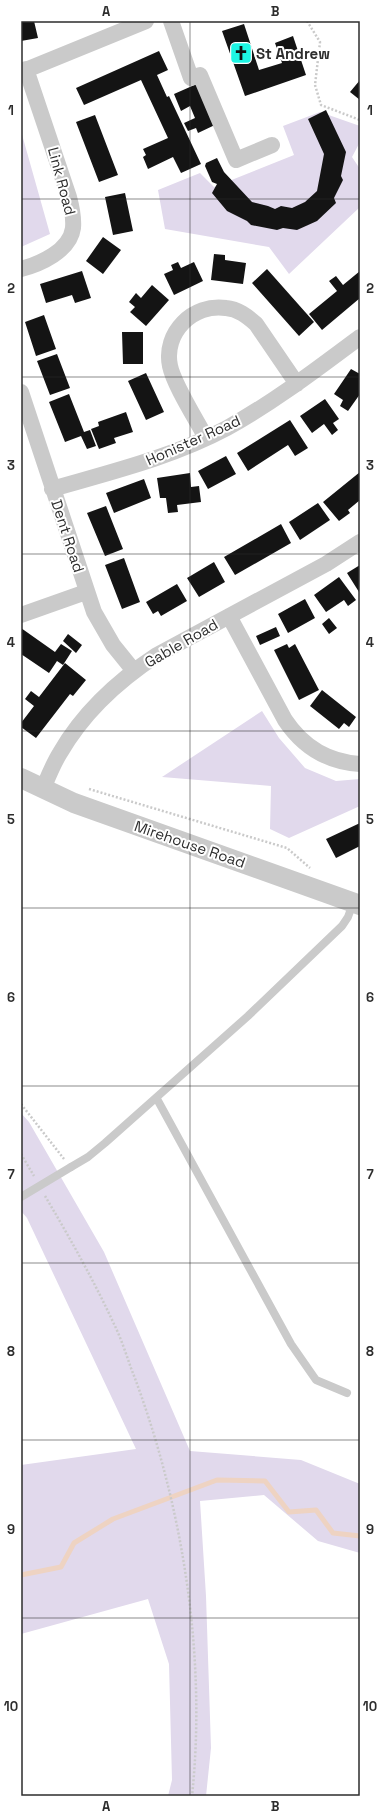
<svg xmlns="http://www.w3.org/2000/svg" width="381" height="1817" viewBox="0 0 381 1817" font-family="'Space Grotesk',sans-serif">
  <rect width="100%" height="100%" fill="#fff"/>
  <path fill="#e1d9ec" d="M 320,112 L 360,126 L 360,142 L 352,157 L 360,169 L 360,207 L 289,274 L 269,247 L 165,229 L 158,190 L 200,173 L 214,187 L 294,155 L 283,126 Z
    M 21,131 L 50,234 L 21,247 Z
    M 262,711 L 279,738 L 305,768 L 336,781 L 360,779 L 360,806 L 289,838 L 270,829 L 271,786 L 162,777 Z
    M 21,1113 L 29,1122 L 104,1252 L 190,1451 L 301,1460 L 360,1484 L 360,1553 L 318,1541 L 264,1495 L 200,1501 L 206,1596 L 211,1748 L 206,1796 L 168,1796 L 172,1780 L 169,1664 L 148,1599 L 21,1634 L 21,1465 L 136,1449 L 27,1218 L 21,1211 Z"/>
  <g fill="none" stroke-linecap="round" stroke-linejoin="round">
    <path stroke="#eed3c2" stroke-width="5" d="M 21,1575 L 61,1567 L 74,1543 L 113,1519 L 217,1480 L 265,1481 L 289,1512 L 316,1510 L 333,1533 L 360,1536"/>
  </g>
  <path fill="#141414" d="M 21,21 L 34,21 L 38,38 L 21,41 Z
    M 244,24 L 259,70 L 282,63 L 275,43 L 293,36 L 306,75 L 245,96 L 222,31 Z
    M 159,51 L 168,70 L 157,75 L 167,97 L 169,96 L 201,164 L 181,173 L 173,157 L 148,169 L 143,157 L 146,155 L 143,149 L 168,138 L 141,80 L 84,105 L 76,88 Z
    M 360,80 L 360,100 L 350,92 Z
    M 199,83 L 217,124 L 198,133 L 196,128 L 188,131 L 184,123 L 195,118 L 190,106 L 181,111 L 174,94 Z
    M 326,110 L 346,152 L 341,176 L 343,180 L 334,198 L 336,203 L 317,221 L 297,230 L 283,228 L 277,230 L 251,225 L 247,221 L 227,211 L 212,193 L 217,184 L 212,182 L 205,166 L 206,163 L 217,158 L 224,172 L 252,202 L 268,206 L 275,209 L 281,206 L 292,208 L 305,202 L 317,191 L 324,154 L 308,119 Z
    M 95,115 L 118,175 L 99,182 L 76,122 Z
    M 125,193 L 133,231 L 113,235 L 105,197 Z
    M 103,237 L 121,250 L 103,274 L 86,261 Z
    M 214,254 L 225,255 L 225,260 L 246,263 L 243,284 L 211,280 Z
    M 178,262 L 181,268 L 194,262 L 203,281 L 174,295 L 164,274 L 173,270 L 171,265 Z
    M 267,269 L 314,322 L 299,336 L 252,283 Z
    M 82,271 L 91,298 L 75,303 L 72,295 L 46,303 L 40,284 Z
    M 360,271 L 360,298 L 322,330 L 309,314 L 337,291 L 329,281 L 336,276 L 343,285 Z
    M 152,285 L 169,300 L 146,326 L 130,312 L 135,307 L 129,302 L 136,293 L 141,298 Z
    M 44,315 L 56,349 L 36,356 L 25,322 Z
    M 122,332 L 143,332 L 143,364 L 123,364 Z
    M 57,354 L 70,388 L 50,395 L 37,361 Z
    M 351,369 L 360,374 L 360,394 L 348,411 L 340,406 L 343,400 L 334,394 Z
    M 146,373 L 164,412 L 146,420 L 128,381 Z
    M 69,394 L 84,432 L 90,430 L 96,446 L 87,449 L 81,436 L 65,442 L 49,402 Z
    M 325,399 L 339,419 L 333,423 L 338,430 L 332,435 L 324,424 L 312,433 L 300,416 Z
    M 126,412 L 133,432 L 114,438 L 116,443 L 99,449 L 91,429 L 99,426 L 98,422 Z
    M 290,420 L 308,448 L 295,456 L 288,445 L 248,471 L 237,453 Z
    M 226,456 L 236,474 L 208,489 L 198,471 Z
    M 360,472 L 360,500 L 348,510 L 350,513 L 339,521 L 323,502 Z
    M 190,473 L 191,487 L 199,486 L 201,502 L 177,505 L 178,512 L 168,513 L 166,498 L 160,498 L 157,478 Z
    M 144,479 L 151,498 L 114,513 L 106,493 Z
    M 318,503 L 330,520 L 300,540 L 289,522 Z
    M 106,506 L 123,549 L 105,556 L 87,513 Z
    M 281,524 L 291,543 L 235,575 L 224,557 Z
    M 124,558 L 140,602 L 122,609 L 105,565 Z
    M 214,562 L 225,582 L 199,597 L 187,578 Z
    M 360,565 L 360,591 L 359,592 L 347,573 Z
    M 339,577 L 356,600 L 348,606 L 344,600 L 326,612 L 314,595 Z
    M 177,584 L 187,601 L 161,616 L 158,611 L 153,614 L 146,602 Z
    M 305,599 L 315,618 L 288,633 L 278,614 Z
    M 329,618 L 337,628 L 329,634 L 322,624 Z
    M 276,627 L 280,636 L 260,645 L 256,636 Z
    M 21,628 L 55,652 L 61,644 L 72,651 L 63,665 L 57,661 L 49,673 L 21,654 Z
    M 68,634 L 82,645 L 76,653 L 63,641 Z
    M 287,644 L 289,648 L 295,644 L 319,690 L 299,700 L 274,650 Z
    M 65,663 L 86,680 L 73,696 L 70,694 L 36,738 L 21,727 L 21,723 L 34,706 L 25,699 L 31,691 L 39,697 Z
    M 322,690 L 356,717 L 349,727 L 344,723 L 339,729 L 310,706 Z
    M 360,823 L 360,846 L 336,858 L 326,839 Z"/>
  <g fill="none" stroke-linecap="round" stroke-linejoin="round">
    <path stroke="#cacaca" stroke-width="2.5" stroke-dasharray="2 2" stroke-linecap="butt" d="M 307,21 L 320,42 L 315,85 L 321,105 L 360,120
      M 89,789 L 287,848 L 310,868
      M 21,1104 L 64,1159
      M 21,1154 L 34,1176
      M 45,1196 C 70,1238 94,1281 114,1324 C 121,1338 126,1354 131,1368 C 182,1500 207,1655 192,1796"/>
    <path stroke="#cacaca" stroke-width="8" d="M 157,1099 L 291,1344 L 316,1380 L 347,1393
      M 71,1167 L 88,1157 L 105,1143 L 248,1016 L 342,926 L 348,917 L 353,903"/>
    <path stroke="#cacaca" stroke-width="16" d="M 171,21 L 191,78 L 200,75 L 236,160 L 272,145
      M 21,72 L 146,21
      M 21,269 C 40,264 70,251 73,228 C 74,217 72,208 69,197 L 26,69
      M 21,392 L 94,612 L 113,645 L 134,671
      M 206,438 C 196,419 174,385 170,366 C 163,333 193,303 226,308 C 238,309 247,316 256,324 L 297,384
      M 52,489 C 111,472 173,457 227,428 C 274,402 317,369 360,337
      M 21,615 L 86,592
      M 229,616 L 285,720 C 303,747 327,762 360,764
      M 43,789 C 48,777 53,764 60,753 C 83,713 119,680 157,655 L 326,564 L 360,542"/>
    <path stroke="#cacaca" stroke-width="20" d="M 21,778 L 74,803 L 360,905"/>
    <path stroke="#cacaca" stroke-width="8" d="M 21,1197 L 71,1167"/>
  </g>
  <path fill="none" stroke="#2d2d2d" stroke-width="1" stroke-opacity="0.55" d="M 190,21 L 190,1796M 21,199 L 360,199M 21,377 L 360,377M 21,554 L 360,554M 21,731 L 360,731M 21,908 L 360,908M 21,1086 L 360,1086M 21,1263 L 360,1263M 21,1440 L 360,1440M 21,1618 L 360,1618"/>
  <defs>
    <g id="church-square" transform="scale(1.15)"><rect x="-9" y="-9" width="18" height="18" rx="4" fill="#1df6e4" stroke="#fff"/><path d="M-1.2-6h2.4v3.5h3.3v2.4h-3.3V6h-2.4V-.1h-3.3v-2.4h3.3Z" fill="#111"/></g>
  </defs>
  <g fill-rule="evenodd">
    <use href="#church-square" x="241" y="53"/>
  </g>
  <g text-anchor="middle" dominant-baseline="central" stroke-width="4" stroke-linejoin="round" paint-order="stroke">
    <g font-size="15" font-weight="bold" fill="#2d2d2d" stroke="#fff" text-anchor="start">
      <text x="256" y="53">St Andrew</text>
    </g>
    <g font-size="15" fill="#2d2d2d" stroke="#fff">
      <text transform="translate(62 181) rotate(75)">Link Road</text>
      <text transform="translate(193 440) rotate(-24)">Honister Road</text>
      <text transform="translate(68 536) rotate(72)">Dent Road</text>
      <text transform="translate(181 643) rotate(-30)">Gable Road</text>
      <text transform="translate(190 844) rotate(19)">Mirehouse Road</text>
    </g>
  </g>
  <rect width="381" height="1817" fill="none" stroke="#ffffff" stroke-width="44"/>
  <rect x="22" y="22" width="337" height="1773" fill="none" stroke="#2d2d2d" stroke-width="1.5"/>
  <g font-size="13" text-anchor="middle" font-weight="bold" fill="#2d2d2d">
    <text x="106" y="16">A</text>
    <text x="275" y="16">B</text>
    <text x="11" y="115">1</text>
    <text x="370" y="115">1</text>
    <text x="11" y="293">2</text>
    <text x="370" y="293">2</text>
    <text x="11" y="470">3</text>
    <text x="370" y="470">3</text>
    <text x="11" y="647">4</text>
    <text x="370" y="647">4</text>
    <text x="11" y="824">5</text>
    <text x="370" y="824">5</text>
    <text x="11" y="1002">6</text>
    <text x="370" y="1002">6</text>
    <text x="11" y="1179">7</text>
    <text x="370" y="1179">7</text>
    <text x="11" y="1356">8</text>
    <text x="370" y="1356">8</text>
    <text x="11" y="1534">9</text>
    <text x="370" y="1534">9</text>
    <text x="11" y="1711">10</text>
    <text x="370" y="1711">10</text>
    <text x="106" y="1811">A</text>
    <text x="275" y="1811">B</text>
  </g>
</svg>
